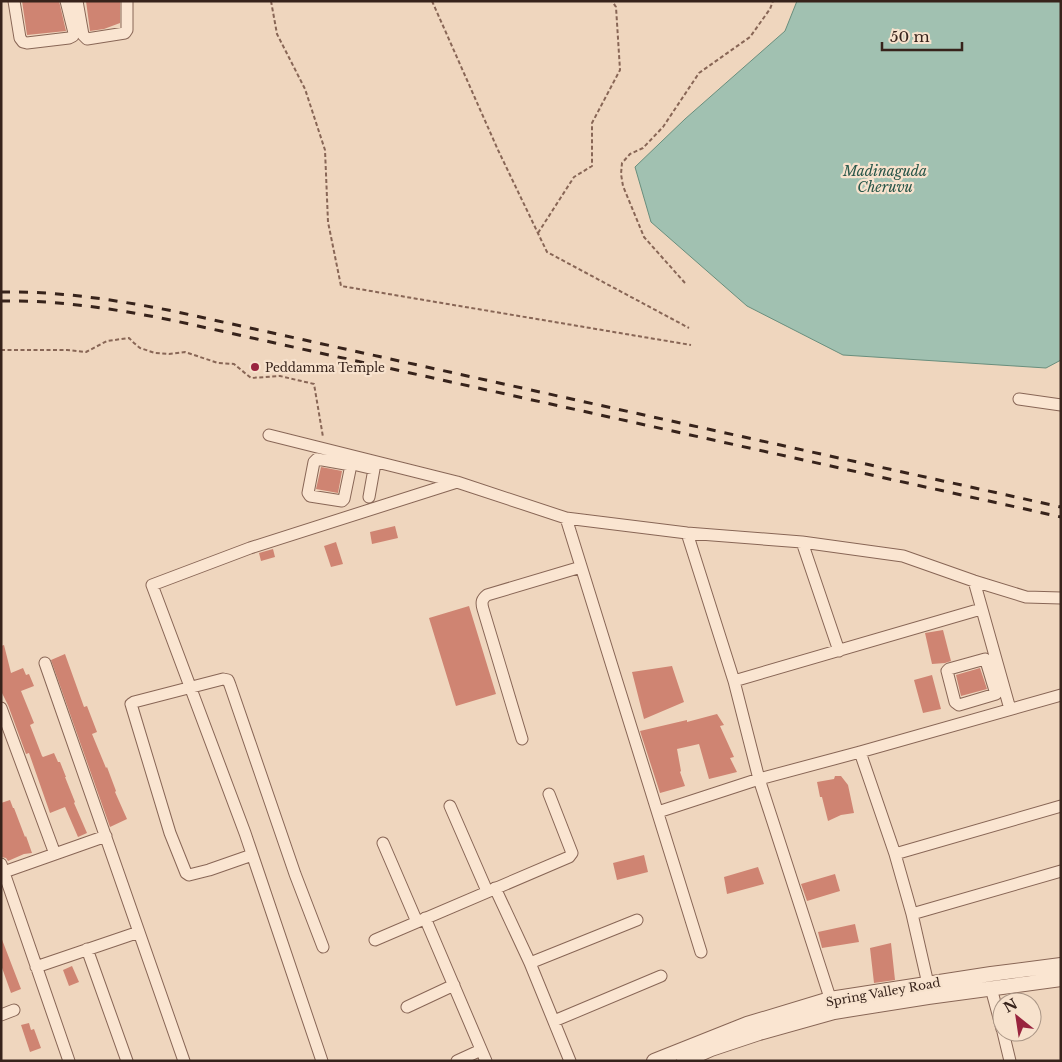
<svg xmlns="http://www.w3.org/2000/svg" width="1062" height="1062" viewBox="0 0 1062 1062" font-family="'Libre Baskerville',serif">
  <rect width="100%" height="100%" fill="#efd6be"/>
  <path fill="#a1c1b1" stroke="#698e7d" d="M 797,1 L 1061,1 L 1061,360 L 1046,368 L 843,355 L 747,306 L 651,222 L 635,167 L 685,119 L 785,31 Z"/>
  <path fill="#cf8472" d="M 22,1 L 59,1 L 66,31 L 27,35 Z
    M 86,1 L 120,1 L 120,23 L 104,29 L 90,31 Z
    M 321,467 L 342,471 L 338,493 L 316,489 Z
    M 395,526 L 398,538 L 372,544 L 370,532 Z
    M 336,542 L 343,564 L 331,567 L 324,546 Z
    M 273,549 L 275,557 L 261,561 L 259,553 Z
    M 469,606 L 496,694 L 456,706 L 429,618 Z
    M 943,630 L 951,661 L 945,663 L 932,664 L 925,633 Z
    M 4,645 L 11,673 L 23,668 L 26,675 L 29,674 L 34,686 L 21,691 L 34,723 L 30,725 L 42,756 L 43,757 L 54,753 L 58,762 L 60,762 L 66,777 L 65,777 L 75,802 L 74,803 L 87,833 L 78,837 L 65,807 L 50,813 L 29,753 L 26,754 L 8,705 L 1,691 L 1,646 Z
    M 65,654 L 84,707 L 87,706 L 97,732 L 92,734 L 106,768 L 107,767 L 116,791 L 115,792 L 127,819 L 110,827 L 51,660 Z
    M 672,666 L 684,702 L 644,719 L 632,672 Z
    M 980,668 L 987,689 L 961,696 L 956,675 Z
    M 932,675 L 941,709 L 923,713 L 914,680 Z
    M 717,714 L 724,725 L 720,726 L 734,757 L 730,758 L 737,772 L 709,779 L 699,744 L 677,749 L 681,771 L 680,772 L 685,786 L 660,793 L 640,731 L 687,720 L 687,722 Z
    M 835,776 L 841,776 L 848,785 L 854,813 L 841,815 L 828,821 L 822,797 L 820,797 L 817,782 L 834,779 Z
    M 10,800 L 13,808 L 14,808 L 25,837 L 26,836 L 32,853 L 24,854 L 8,861 L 6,858 L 1,857 L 1,803 Z
    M 644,855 L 648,872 L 617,880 L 613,863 Z
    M 758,867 L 764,884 L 727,894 L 724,877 Z
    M 835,874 L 840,891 L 807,901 L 801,884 Z
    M 855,924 L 859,942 L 822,948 L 818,932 Z
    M 1,937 L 21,989 L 11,993 L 1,965 Z
    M 891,943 L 895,980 L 874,983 L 870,948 Z
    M 72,966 L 79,982 L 69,986 L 63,970 Z
    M 29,1023 L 31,1030 L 34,1029 L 41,1048 L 30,1052 L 21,1025 Z"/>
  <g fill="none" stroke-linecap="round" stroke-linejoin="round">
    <g stroke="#886656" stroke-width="13">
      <path id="minor" d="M 14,1 L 20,38 L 23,42 L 27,43 L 69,38 L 73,36 L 74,33 L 66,1
        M 77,1 L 83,35 L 87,39 L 125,33 L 127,30 L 127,1
        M 1019,399 L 1061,405
        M 269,435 L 457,482 L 566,518 L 687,533 L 802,542 L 903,556 L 974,581 L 1026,597 L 1061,598
        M 317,459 L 351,465 L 344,499 L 342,501 L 310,496 L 308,493 L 314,462 Z
        M 357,465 L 374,469 L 369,497
        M 566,518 L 701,952
        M 687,533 L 734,681 L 759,779 L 833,1007
        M 802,542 L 839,651
        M 974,581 L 1010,709
        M 985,659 L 986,661 L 996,694 L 959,705 L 955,702 L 947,671 L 949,669 Z
        M 45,663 L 184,1061
        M 734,681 L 981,609
        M 1,708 L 55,854
        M 522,739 L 483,609 C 481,602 482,599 487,595 L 581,567
        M 860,752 L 895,854 L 912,914 L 928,984
        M 450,806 L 487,891
        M 658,812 L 759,779 L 860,752 L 1061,695
        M 383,843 L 417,922
        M 895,854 L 1061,806
        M 252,855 L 209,870 L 189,875 L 186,873 L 170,833 L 131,704 L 134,702 L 223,679 L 228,680 L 230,685 L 295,874 L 323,947
        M 1,864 L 69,1061
        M 4,872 L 106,836
        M 495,888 L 530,963 L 570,1061
        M 912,914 L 1061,871
        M 425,918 L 486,1061
        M 375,940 L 569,857 L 572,853 L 549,794
        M 87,949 L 127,1061
        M 530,963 L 637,920
        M 36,967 L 139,932
        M 991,988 L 1002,1029
        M 407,1007 L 454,985
        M 1,1015 L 14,1010
        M 554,1021 L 661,976
        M 1003,1032 L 1010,1061
        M 322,1061 L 245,833 L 152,585 L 250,548 L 457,482
        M 457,1061 L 481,1050"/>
    </g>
    <g stroke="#886656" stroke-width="16">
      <path id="tertiary" d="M 654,1061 L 747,1024 L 830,999 L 991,974 L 1061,965
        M 684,1061 L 711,1049 L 759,1033 L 834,1012 L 928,997 L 1061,979"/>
    </g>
    <path stroke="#886656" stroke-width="2" stroke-dasharray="4 2.5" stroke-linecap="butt" d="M 271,1 L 277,34 L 305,89 L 325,150 L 328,222 L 341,286 L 691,345
      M 432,1 L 498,150 L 547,252 L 689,328
      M 538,233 L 574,177 L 592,166 L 592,123 L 620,70 L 616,7 L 612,1
      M 685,283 L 644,237 L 623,186 L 621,174 L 622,163 L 630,154 L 643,148 L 663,127 L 699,73 L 750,37 L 770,9 L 773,1
      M 1,350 L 67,350 L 86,352 L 107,341 L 129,338 L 134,343 L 140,348 L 155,353 L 169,354 L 185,352 L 218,363 L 234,364 L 251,378 L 280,376 L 314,384 L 323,437"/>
    <use href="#minor" stroke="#fae5d1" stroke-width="11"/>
    <use href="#tertiary" stroke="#fae5d1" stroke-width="14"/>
    <path stroke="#37231b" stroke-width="3" stroke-dasharray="9 9" stroke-linecap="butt" d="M 1,292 C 59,291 116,300 173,311 L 1061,507
      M 1,301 C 59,300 115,309 171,320 L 1061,517"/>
  </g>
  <circle fill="#99243e" stroke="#f7e2cd" stroke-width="2" cx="255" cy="367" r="5"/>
  <g text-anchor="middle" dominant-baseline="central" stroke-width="4.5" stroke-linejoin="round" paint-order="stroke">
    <g font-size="12" fill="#37231b" stroke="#f7e2cd" text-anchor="start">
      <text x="265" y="367">Peddamma Temple</text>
    </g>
    <g font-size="12" fill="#37231b" stroke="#f7e2cd">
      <text transform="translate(883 992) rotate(-10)">Spring Valley Road</text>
    </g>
    <g font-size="14" font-style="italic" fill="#2a574a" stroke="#f7e2cd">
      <text x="885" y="171">Madinaguda<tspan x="885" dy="16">Cheruvu</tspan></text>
    </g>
  </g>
  <rect width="1062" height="1062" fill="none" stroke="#37231b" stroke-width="5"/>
  <g transform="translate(1017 1017) rotate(330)"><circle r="24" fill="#f7e2cd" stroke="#aa9686"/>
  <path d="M0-4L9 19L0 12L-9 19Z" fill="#99243e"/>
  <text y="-8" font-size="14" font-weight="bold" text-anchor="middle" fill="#37231b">N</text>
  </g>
  <path d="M882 42v8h80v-8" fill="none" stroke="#37231b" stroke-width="2.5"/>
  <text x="890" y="42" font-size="15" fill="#37231b" stroke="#f7e2cd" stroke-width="4" paint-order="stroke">50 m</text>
</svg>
